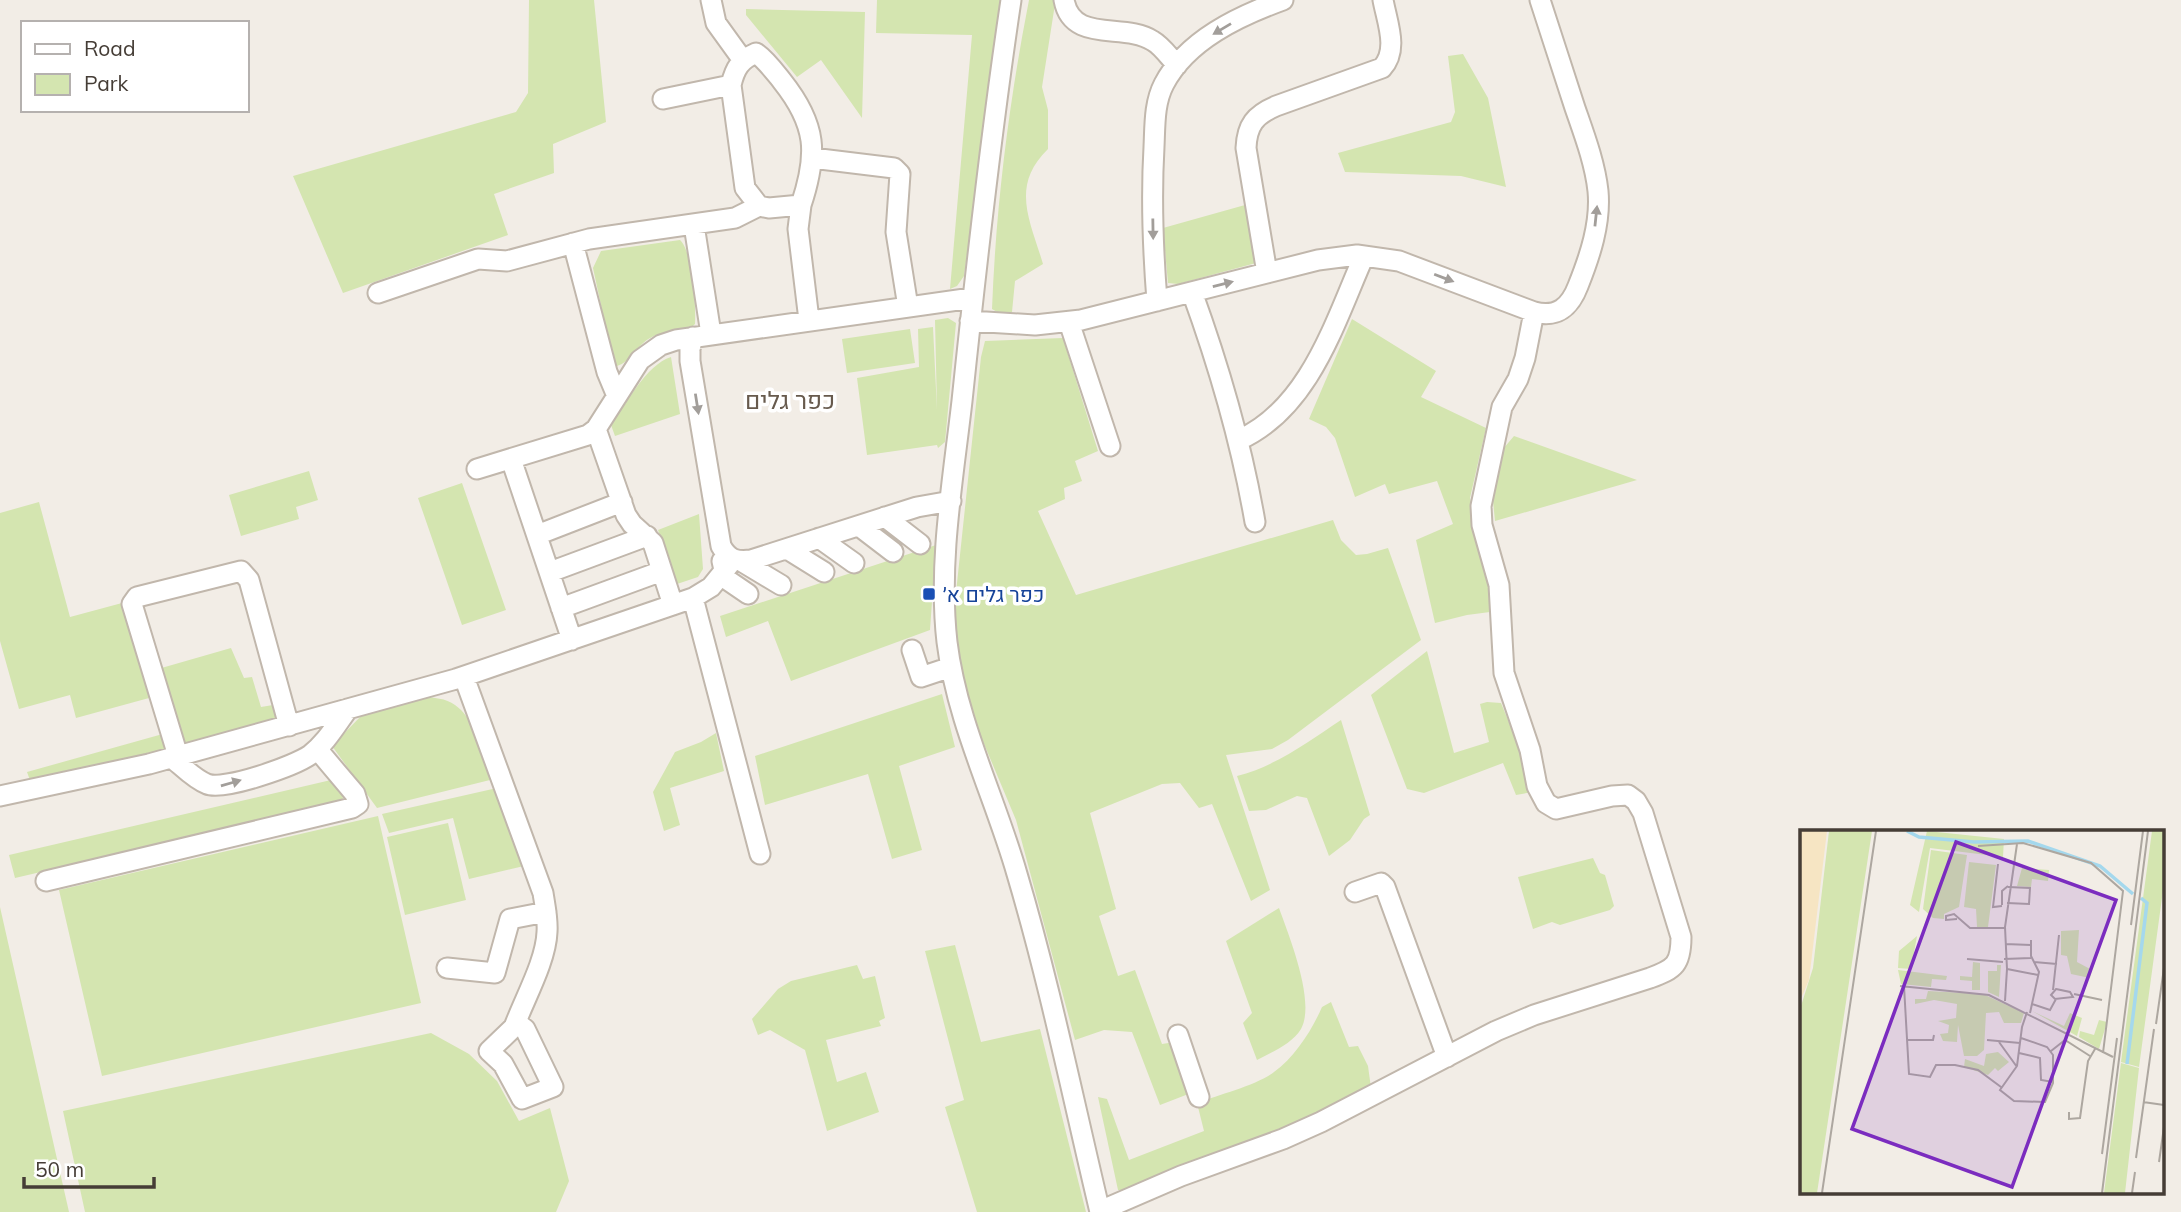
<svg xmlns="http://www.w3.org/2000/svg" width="2181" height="1212" viewBox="0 0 2181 1212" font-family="Mulish,Heebo,sans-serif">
  <rect width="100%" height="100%" fill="#f2ede6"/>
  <path fill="#d4e5b0" d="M 529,0 L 594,0 L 606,122 L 553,144 L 554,173 L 494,194 L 508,235 L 343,293 L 293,176 L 516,112 L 528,93 Z
    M 877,0 L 1002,0 L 964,276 L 957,286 L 950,289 L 972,35 L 876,33 Z
    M 1029,0 L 1055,0 L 1055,4 L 1042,87 L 1048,110 L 1048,149 C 1010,186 1030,220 1043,264 L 1015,281 L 1012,312 L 1002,315 L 992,309 C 996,205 1009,102 1029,0 Z
    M 746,9 L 865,12 L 862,118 L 821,60 L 797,77 L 746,15 Z
    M 1463,54 L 1488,98 L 1506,187 L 1461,176 L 1345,172 L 1338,153 L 1451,122 L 1455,112 L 1448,56 Z
    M 1245,205 L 1256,263 L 1178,284 L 1168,283 L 1163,228 Z
    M 680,240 C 693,252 696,306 695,324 C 683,335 666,330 652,337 C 637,344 631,362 617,366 L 613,361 L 593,268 L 601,251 Z
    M 948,318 L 956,323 L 945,442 L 938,448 L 937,445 L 867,455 L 857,378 L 919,367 L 918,329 L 933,327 L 937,410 L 935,320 Z
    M 1352,319 L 1436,371 L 1421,397 L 1486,428 L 1470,498 L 1489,579 L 1490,612 L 1467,615 L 1435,623 L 1416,540 L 1453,524 L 1437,481 L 1389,494 L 1385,484 L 1355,497 L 1335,438 L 1326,427 L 1309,419 Z
    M 910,329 L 915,363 L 847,373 L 842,339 Z
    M 1063,338 L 1098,451 L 1075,461 L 1082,481 L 1064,488 L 1065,499 L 1038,511 L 1076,595 L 1333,520 L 1341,540 L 1356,555 L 1367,554 L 1388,548 L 1421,640 L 1288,740 L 1272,749 L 1226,755 L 1270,890 L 1251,901 L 1212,804 L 1199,808 L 1180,783 L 1162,784 L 1090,813 L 1116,909 L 1099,916 L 1118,976 L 1135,970 L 1162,1044 L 1175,1042 L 1191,1093 L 1160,1105 L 1132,1032 L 1104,1030 L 1075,1040 L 1016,820 L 966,701 L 958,660 L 955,602 L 981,357 L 985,341 Z
    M 671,357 L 680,414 L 615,436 L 611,425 C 626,404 646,365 671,357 Z
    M 1514,436 L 1637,480 L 1495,521 L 1493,501 L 1503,449 Z
    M 309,471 L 318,500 L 296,507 L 299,519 L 241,536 L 229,495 Z
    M 462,483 L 506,610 L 462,625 L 418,498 Z
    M 39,502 L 70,617 L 122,603 L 149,698 L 76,718 L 70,695 L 19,709 L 0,641 L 0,513 Z
    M 699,514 L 703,569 L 698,577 L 677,584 L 658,530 Z
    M 936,545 L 930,630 L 791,681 L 768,621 L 726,637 L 720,616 Z
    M 231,648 L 244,678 L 252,677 L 261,707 L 273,705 L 278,721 L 151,758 L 31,783 L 27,772 L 177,730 L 158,669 Z
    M 1427,651 L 1454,753 L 1489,742 L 1480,704 L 1487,702 L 1501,703 L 1522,754 L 1532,792 L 1516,795 L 1503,763 L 1424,793 L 1407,789 L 1371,695 Z
    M 942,694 L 955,747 L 899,766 L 922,850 L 892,859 L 868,774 L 765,805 L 755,756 Z
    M 423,696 C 433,698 446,698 455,705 C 477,720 482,756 490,780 L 377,808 L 332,746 L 361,716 Z
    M 1341,720 L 1370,815 L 1364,819 L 1350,840 L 1329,856 L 1307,798 L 1297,796 L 1266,810 L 1249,811 L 1237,776 C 1276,766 1308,742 1341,720 Z
    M 716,733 L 724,771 L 670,788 L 680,825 L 664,831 L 653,792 L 675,752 L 701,742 Z
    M 331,780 L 342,791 L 343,799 L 337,803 L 15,878 L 9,855 Z
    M 497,788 L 524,866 L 469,879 L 453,818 L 389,833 L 382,814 Z
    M 378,816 L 421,1003 L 102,1076 L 59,890 Z
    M 448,823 L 466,900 L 405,915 L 387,837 Z
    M 1593,858 L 1600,873 L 1605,875 L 1614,906 L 1610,910 L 1560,925 L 1552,922 L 1533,929 L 1518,877 Z
    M 0,907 L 69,1212 L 0,1212 Z
    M 1279,908 C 1289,936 1316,1002 1301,1029 C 1292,1044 1272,1052 1257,1060 L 1243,1023 L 1252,1013 L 1226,941 Z
    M 955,945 L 981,1042 L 1040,1029 L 1086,1212 L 977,1212 L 945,1107 L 964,1100 L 925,951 Z
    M 857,965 L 863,979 L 875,976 L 885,1018 L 879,1021 L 881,1026 L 826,1040 L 837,1082 L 866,1072 L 879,1112 L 827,1131 L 805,1050 L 770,1030 L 758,1035 L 752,1019 L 778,989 L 791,981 Z
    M 1331,1002 L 1349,1047 L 1358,1046 L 1368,1066 L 1371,1088 L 1295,1128 L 1128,1191 L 1118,1190 L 1098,1097 L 1107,1099 L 1129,1160 L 1204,1131 L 1197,1103 C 1220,1094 1255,1086 1274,1072 C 1295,1057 1312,1030 1322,1007 Z
    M 431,1033 L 469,1054 L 497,1081 L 519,1121 L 550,1108 L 569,1181 L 556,1212 L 85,1212 L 63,1111 Z"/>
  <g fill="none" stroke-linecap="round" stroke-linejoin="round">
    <g stroke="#c1b7ac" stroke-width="23">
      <path id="minor" d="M 711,0 L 716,23 L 742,59
        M 1011,0 C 991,133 976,267 962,401 C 953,480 938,563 947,642 C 957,723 995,797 1017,874 C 1050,985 1073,1099 1100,1212
        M 1064,0 C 1072,44 1124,22 1153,41 C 1162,46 1170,58 1177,65
        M 756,53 C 766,60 774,71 782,81 C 817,125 818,154 801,205 L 769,208 L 759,206 L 745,188 L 731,85 C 735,68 740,60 756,53 Z
        M 663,99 L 731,85
        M 812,158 L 894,168 L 900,174 L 896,232 L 908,307
        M 801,205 L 798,229 L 809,320
        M 694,225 L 711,334
        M 573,243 L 607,372 L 617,396
        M 1267,273 L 1246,148 C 1247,125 1255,115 1276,106 L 1382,68 C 1399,50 1387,22 1383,0
        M 1192,292 C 1220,369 1241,441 1255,522
        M 378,293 L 478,259 L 507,261 L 589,239 L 735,218 L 759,206
        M 1157,301 C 1153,250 1151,198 1154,147 C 1155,126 1154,103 1164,84 C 1187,40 1239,16 1283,0
        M 970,321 L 1035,325 L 1081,320 L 1318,260 L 1357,255 L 1399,261 L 1534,312 C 1557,318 1570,307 1578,286 C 1590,256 1601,223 1598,191 C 1595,163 1584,134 1575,108 C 1563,72 1552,36 1540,0
        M 1069,322 L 1110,446
        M 693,337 L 690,349 L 690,361 L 721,546 C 728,559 736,562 751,560 L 917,507 L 951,501
        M 596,429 L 626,515 L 632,524 L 653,543 L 673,605
        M 1239,440 C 1310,408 1335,321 1364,256
        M 511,459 L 572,640
        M 477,469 L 588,435 L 596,429 L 640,360 L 661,345 L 676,340 L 972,298
        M 885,517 L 920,544
        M 859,526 L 893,552
        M 537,535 L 622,502
        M 819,538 L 854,563
        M 787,549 L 824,572
        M 722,561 L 726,579 L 748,594
        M 741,561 L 781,585
        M 550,572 L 647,536
        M 693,598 L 760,854
        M 561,608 L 662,571
        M 912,650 L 921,677 L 951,667
        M 464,677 L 543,893 C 545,906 548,919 547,932 C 546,960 526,996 516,1022 L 514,1027 L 489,1051 L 503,1064 L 522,1099 L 553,1087 L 525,1029 L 516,1022
        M 178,756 L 132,604 L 137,597 L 241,571 L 249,580 L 289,726
        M 172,758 C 182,766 194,779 207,784 C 224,791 294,766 310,755 C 326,743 336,725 348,709
        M 0,796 L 149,764 L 456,679 L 693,598 L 711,587 L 733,560
        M 46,881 L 352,808 L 358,804 L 355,794 L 317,749
        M 1355,892 L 1381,883 L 1385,887 L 1447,1057
        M 447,968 L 495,973 L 510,919 L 546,912
        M 1178,1035 L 1199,1097
        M 1100,1211 L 1181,1176 L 1283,1139 L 1321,1122 L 1496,1031 L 1534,1015 L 1650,978 C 1675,969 1681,964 1681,937 L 1643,813 L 1636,801 L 1628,795 L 1612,796 L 1556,809 L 1546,803 L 1537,786 L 1530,750 L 1504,673 L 1499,585 L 1482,525 L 1481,506 L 1502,407 L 1518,379 L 1525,358 L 1534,312"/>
    </g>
    <use href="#minor" stroke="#fff" stroke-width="19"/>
  </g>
  <defs><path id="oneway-solid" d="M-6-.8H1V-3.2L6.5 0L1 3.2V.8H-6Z" transform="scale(1.75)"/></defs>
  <g fill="#a29e9a">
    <use href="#oneway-solid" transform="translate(1222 29) rotate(149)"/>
    <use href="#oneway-solid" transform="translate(1596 216) rotate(-84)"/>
    <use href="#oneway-solid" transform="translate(1153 229) rotate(89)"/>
    <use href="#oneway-solid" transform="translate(1444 278) rotate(21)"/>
    <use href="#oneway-solid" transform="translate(1223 284) rotate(-14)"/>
    <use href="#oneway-solid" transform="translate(697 404) rotate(81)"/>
    <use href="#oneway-solid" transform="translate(231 783) rotate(-16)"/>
  </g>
  <rect fill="#1a4fb4" stroke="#fff" stroke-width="2.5" x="922" y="587" width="14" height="14" rx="3.5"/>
  <g text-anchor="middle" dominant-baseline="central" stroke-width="7" stroke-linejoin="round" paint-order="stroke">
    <g font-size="21" fill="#164399" stroke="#fff" text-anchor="start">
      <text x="943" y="594">כפר גלים א׳</text>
    </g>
    <g font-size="24" fill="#675a4d" stroke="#fff">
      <text x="790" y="400">כפר גלים</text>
    </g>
  </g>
  <g transform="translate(1800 830)">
    <rect width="364" height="364" fill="#f2ede6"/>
    <path d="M 29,1 L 72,1 L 17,363 L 0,363 L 0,179 L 13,138 ZM 127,1 L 204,9 L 203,27 L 130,18 L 119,82 L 110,75 ZM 352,1 L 364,1 L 364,53 L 339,237 L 321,232 ZM 131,20 L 167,25 L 159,77 L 144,84 L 144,89 L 133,88 L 123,79 ZM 169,32 L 196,35 L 188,97 L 177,97 L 176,79 L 164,77 ZM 222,38 L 249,40 L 248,51 L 232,49 L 231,57 L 217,56 ZM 279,100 L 277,132 L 292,140 L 290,148 L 271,144 L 267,126 L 261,125 L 261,101 ZM 117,106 L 111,139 L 98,138 L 99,121 ZM 173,132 L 180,133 L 180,160 L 172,160 L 172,151 L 160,150 L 160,146 L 172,147 ZM 197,135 L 201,135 L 199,167 L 188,162 L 188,141 L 197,141 ZM 98,140 L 147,146 L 146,150 L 132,149 L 131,157 L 101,154 ZM 128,161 L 183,164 L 224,183 L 221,193 L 204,193 L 199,182 L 186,183 L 184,220 L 177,226 L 164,226 L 158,195 L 157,212 L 143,211 L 140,204 L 148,203 L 149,195 L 138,191 L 156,188 L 157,174 L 134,170 L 115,174 L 115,169 L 126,169 ZM 232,181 L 264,196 L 270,183 L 282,188 L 277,206 ZM 299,190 L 307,192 L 299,219 L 279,207 L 280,201 L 294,205 ZM 198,222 L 209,232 L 198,241 L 195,238 L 188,245 L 164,237 L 165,229 L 184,236 L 186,224 ZM 321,233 L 339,238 L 325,363 L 304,363 Z" fill="#d4e5b0"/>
    <path d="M 1,1 L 27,1 L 9,150 L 0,171 Z" fill="#f6e5c3"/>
    <path fill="none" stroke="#a4d8ed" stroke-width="3.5" d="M 107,1 L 119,7 L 174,12 L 228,11 L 300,36 L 333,64M 327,234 L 347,73 L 341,68"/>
    <path fill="none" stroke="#ada7a0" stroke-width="2" d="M 178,16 L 223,13 L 291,33 L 323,61 L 303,223M 198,34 L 193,77 L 202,76M 207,73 L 229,74 L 230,58 L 208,57M 202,75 L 202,61 L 208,56M 157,89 L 146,90 L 146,86 L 154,84 L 170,98 L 205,98M 331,95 L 343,1M 205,114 L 231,115M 167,129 L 203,132M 204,129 L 231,128M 234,132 L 257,134M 207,139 L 205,97 L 217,14M 100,156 L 189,165 L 313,227M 104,156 L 109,244 L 130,247 L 136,235 L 155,235 L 178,240 L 201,257M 256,159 L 270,162 L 273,167 L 255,169 L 251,165 ZM 253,160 L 259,105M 274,164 L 302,170M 205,171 L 207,139 L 238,145M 232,174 L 250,180 L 256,169M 230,183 L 239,142 L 231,126 L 231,110M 356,194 L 364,138M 221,208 L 247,217 L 253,225 L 253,253 L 245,272 L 214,271 L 200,260 L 217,236 L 222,197 L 227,182M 108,210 L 133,210 L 134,205M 187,210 L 220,213M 199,212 L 217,237M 251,221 L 265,210 L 290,226M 219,223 L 240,228 L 241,250 L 253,252M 343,272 L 364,275M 269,282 L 269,289 L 280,288 L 288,231 L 295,219M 302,324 L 317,208M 336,328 L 354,199M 359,332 L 364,297M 22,363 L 76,1M 302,363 L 348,1M 332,363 L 335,342"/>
    <path fill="#7b2cbf" fill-opacity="0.15" stroke="#7b2cbf" stroke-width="3.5" d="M 156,12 L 316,70 L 212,357 L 52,299 Z"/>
    <rect width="364" height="364" fill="none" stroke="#453d36" stroke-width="3.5"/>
  </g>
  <rect x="21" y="21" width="228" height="91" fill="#ffffff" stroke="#b5b1af" stroke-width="2"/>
  <rect x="35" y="44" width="35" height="10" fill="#ffffff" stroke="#b5b1af" stroke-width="2"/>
  <text x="84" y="56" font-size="21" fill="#453d36">Road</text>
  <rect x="35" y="74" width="35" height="21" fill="#d4e5b0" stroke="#b5b1af" stroke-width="2"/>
  <text x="84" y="91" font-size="21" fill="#453d36">Park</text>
  <path d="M24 1177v10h130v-10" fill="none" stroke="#453d36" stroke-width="3.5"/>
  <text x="35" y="1177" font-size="21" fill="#453d36" stroke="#ffffff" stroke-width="5" paint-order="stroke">50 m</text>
</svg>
